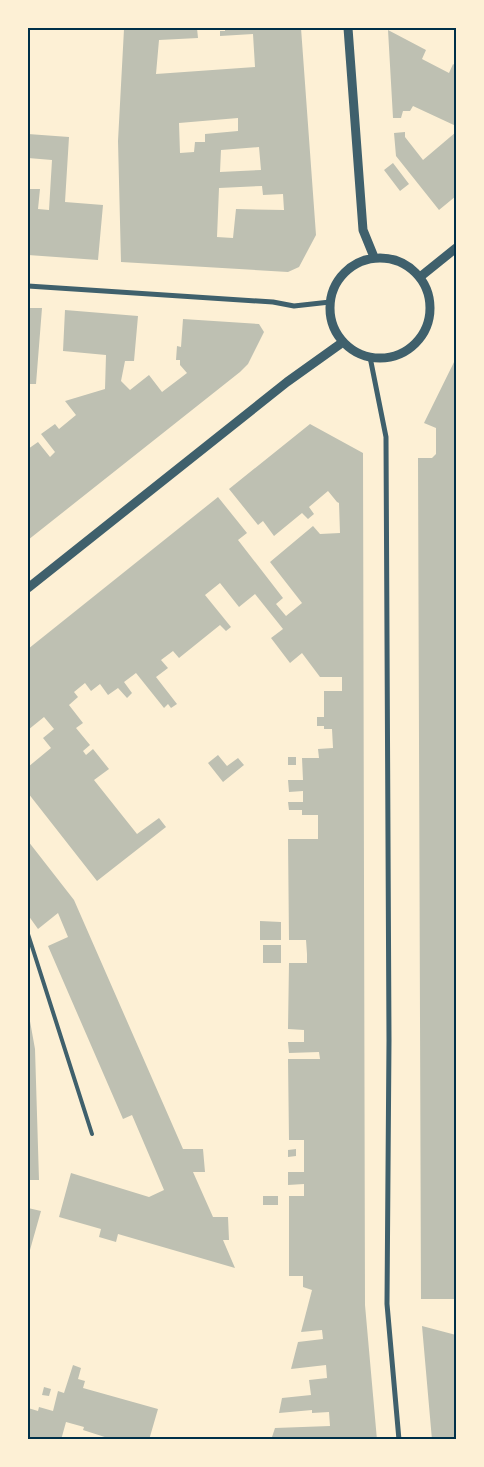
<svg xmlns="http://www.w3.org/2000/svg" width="484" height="1467" viewBox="0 0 484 1467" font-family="Roboto,sans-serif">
  <rect width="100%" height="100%" fill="#fdf0d5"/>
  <path fill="#bec0b2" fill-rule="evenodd" d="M 126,28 L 197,28 L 198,38 L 159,40 L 156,74 L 255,67 L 253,34 L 220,36 L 220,31 L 225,31 L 225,28 L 301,28 L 316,235 L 299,267 L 288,272 L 121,262 L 118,141 L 124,29 L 126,29 ZM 238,118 L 238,131 L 205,134 L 205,142 L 195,142 L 194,152 L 180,153 L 179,123 ZM 259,147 L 261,170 L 220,172 L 221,150 ZM 262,186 L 263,195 L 283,194 L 284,210 L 236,209 L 233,238 L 217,237 L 219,188 Z
    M 388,30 L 426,50 L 422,59 L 449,73 L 453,64 L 456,66 L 456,126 L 413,106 L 410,111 L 403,111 L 401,118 L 393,118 Z
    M 405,132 L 405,137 L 423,160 L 456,132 L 456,196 L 439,210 L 396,156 L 394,133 Z
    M 28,134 L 69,137 L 65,202 L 103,205 L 98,260 L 28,255 L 28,189 L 40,189 L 38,209 L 49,210 L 52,160 L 28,158 Z
    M 393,163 L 409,184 L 400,191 L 384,170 Z
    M 28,308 L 42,308 L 36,384 L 28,384 Z
    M 65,310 L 138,316 L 134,361 L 125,361 L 121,381 L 130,390 L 149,375 L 162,392 L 187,373 L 180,365 L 180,360 L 176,360 L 177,346 L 181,347 L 183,319 L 259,324 L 264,332 L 248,364 L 240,372 L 28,540 L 28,449 L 38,442 L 50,457 L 55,452 L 41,434 L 55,424 L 59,429 L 76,415 L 65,401 L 105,389 L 106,355 L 63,351 Z
    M 456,358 L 456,1299 L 421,1299 L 418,458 L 432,458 L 436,454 L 436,428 L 424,423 Z
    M 310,424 L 363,453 L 365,1305 L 377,1440 L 271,1440 L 275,1428 L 330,1426 L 329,1412 L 312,1413 L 312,1410 L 279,1413 L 282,1398 L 311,1395 L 309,1380 L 327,1378 L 326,1365 L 291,1369 L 298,1342 L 323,1339 L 322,1330 L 301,1332 L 312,1290 L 303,1287 L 303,1276 L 289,1276 L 289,1196 L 304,1196 L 304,1184 L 288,1185 L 288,1172 L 304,1172 L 304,1140 L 289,1140 L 288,1059 L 320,1059 L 319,1052 L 289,1053 L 288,1042 L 304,1042 L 304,1030 L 288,1029 L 289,963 L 307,963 L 307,954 L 306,940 L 289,940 L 288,839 L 318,839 L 318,815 L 302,815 L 302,810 L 289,810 L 288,802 L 303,802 L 303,791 L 289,792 L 288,780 L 303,780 L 302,758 L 319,758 L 318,749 L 333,748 L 332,729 L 324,729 L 324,726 L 317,726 L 317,717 L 324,717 L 324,691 L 342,691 L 342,677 L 320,677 L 302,653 L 290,663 L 271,638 L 283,629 L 255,594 L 239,607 L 220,583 L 205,595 L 231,627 L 226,631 L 220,625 L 179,658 L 173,651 L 161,660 L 168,668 L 156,677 L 177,704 L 171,708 L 168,704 L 164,708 L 136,673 L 124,682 L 132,693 L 127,698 L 118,688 L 108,695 L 100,684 L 91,691 L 85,683 L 74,692 L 78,697 L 69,705 L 83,723 L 76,728 L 90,745 L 83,751 L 86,755 L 93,749 L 109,769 L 94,780 L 137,834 L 159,818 L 166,827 L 97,881 L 28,793 L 28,767 L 51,748 L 43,738 L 54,729 L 44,717 L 28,730 L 28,649 L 218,497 L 247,533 L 238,540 L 283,598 L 276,604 L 286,616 L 302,603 L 270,562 L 313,526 L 320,534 L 340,533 L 339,503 L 337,502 L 328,491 L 309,507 L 314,514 L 308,519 L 302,513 L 274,536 L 263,521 L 258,525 L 229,489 Z
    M 218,755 L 227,766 L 238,758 L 244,765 L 223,782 L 208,763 Z
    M 288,757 L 296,757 L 296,765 L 288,765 Z
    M 28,841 L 74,900 L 183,1149 L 203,1149 L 205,1172 L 193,1172 L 213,1217 L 228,1217 L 229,1240 L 223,1240 L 235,1268 L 118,1234 L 116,1242 L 99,1237 L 101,1229 L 59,1217 L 71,1173 L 149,1197 L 164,1190 L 132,1115 L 123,1119 L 48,946 L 68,937 L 58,913 L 38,929 L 28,915 Z
    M 260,921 L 281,922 L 281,940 L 260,940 Z
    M 263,945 L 281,945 L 281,963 L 263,963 Z
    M 28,1010 L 35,1049 L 39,1180 L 28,1180 Z
    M 296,1149 L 296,1156 L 288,1157 L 288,1150 Z
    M 263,1196 L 278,1196 L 278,1205 L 263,1205 Z
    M 28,1208 L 41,1211 L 28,1257 Z
    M 422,1326 L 456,1335 L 456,1440 L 432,1440 Z
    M 73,1365 L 81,1368 L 78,1379 L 85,1381 L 83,1388 L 158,1409 L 149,1440 L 114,1440 L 83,1430 L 84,1427 L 66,1422 L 61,1440 L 28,1440 L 28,1408 L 38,1411 L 39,1407 L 53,1411 L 58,1391 L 64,1393 Z
    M 44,1387 L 51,1389 L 49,1396 L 42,1395 Z"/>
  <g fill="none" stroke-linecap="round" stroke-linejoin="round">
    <path stroke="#3f606c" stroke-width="4" d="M 28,934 L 92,1134"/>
    <path stroke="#3f606c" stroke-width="5" d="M 28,286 L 273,302 L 294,306 L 330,302
      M 370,357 L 386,437 L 389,1040 L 387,1304 L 399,1440"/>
    <path stroke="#3f606c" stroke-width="9" d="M 348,28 L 363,230 L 374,257
      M330 308a50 50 0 1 1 100 0a50 50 0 1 1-100 0Z
      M 420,277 L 456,248
      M 28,588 L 287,382 L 343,342"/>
  </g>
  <rect width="484" height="1467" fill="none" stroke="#fdf0d5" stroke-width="58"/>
  <rect x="29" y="29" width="426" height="1409" fill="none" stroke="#003049" stroke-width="2"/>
</svg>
